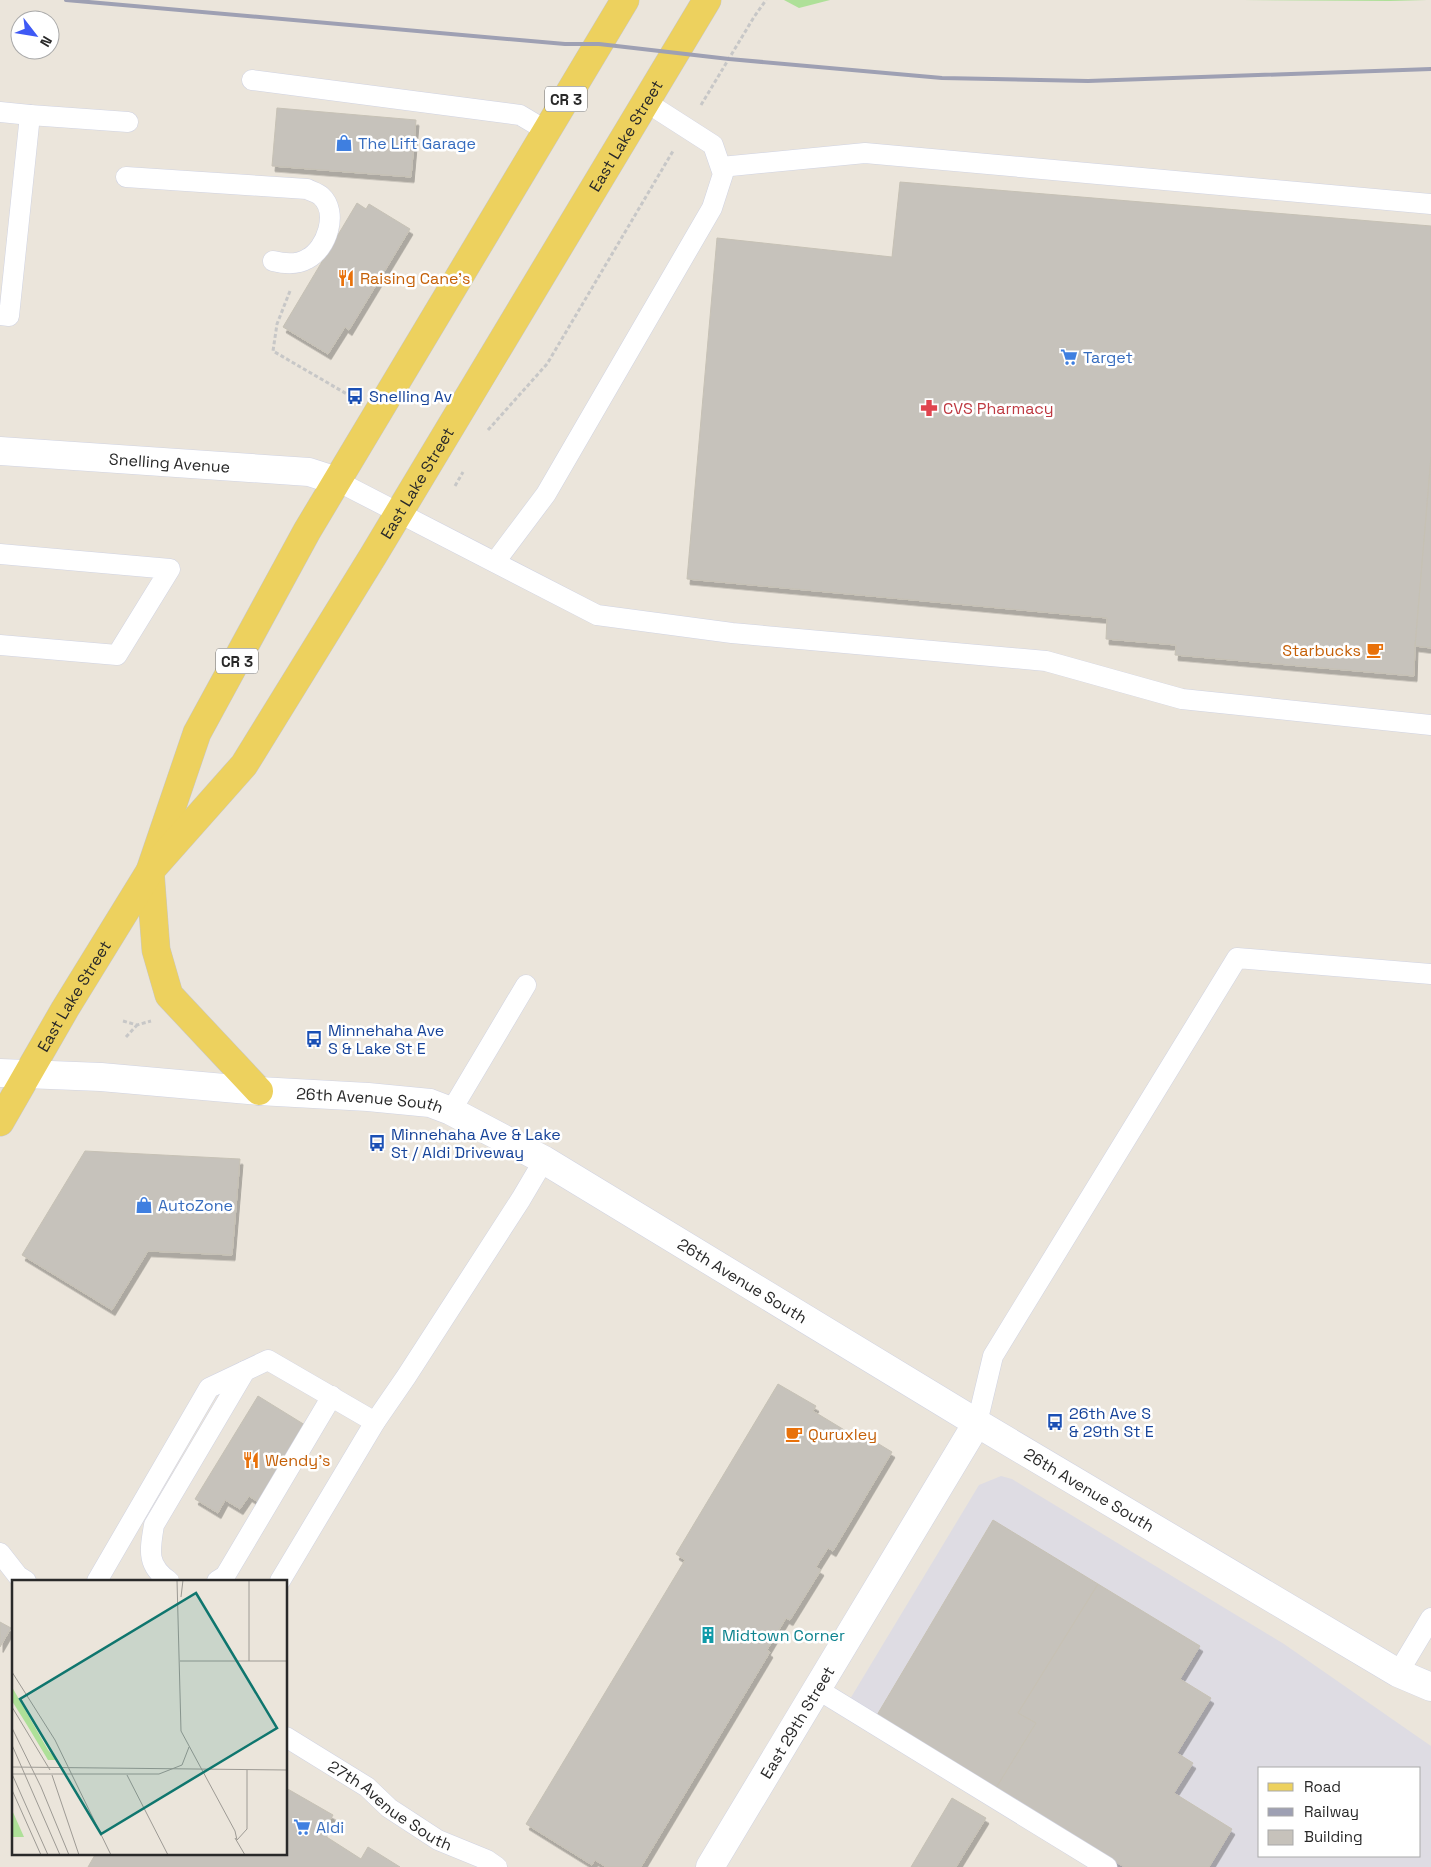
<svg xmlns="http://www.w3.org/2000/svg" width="1431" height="1867" viewBox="0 0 1431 1867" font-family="'Space Grotesk',sans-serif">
  <defs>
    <filter id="shadow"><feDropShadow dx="3" dy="5.5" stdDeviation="0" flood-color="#0004"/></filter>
  </defs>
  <rect width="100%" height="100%" fill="#ebe5db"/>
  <path fill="#dedce3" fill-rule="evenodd" d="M 1001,1476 L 1012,1479 L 1284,1644 L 1431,1746 L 1431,1867 L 1096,1867 L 841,1714 L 979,1485 ZM 1260,1768 L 1420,1768 L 1420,1856 L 1260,1856 Z"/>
  <path fill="#aee098" d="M 784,0 L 830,0 L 799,8 Z
    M 1243,0 L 1427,0 L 1390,1 Z"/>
  <path fill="#c6c2bb" stroke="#c6c1b5" filter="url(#shadow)" d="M 277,108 L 416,120 L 411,177 L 272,166 Z
    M 900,182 L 1431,226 L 1431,457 L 1415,646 L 1414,676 L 1175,655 L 1176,645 L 1106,639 L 1107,618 L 687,579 L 717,238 L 892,257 Z
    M 357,203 L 366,209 L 369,204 L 410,229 L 349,330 L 345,327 L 328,354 L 283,327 Z
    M 1431,457 L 1431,648 L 1415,646 Z
    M 85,1151 L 240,1159 L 232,1255 L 148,1251 L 112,1310 L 22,1255 Z
    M 778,1384 L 816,1406 L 813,1411 L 851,1434 L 854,1429 L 892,1452 L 833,1551 L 828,1548 L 816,1567 L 821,1570 L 790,1620 L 786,1618 L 767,1650 L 770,1652 L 641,1867 L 606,1867 L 595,1860 L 592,1865 L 526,1824 L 685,1560 L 676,1554 Z
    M 258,1396 L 305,1425 L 258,1502 L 249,1496 L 240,1509 L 225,1500 L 218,1513 L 195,1499 Z
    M 993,1520 L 1098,1584 L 1018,1713 L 1036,1723 L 996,1788 L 877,1715 Z
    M 1098,1584 L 1200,1646 L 1180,1679 L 1211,1698 L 1177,1753 L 1193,1763 L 1174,1793 L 1232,1829 L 1209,1867 L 1124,1867 L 996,1788 L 1036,1723 L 1018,1713 Z
    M 0,1622 L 11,1628 L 0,1647 Z
    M 286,1788 L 333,1815 L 322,1834 L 361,1859 L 368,1847 L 400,1867 L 88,1867 L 96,1853 L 286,1853 Z
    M 952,1798 L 986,1818 L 956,1867 L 911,1867 Z"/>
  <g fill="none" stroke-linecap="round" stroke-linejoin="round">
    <g stroke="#d0d3e2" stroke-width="21">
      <g id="service">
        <path d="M 252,80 L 520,115 L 547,131"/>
        <path d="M 0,112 L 30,115"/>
        <path d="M 721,167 L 865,153 L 1431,204"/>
        <path d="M 126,177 L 307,189 C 311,191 318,193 321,196 C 339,212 327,249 307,259 C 297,265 285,264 273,261"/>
        <path d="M 0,315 L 9,316 L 30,115 L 128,122"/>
        <path d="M 337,481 L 597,615 L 732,633 L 1046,661 L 1182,699 L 1431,725"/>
        <path d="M 0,554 L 170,569 L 117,655 L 0,645"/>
        <path d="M 495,562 L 546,494 L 712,208 L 723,174 L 713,145 L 646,102"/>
        <path d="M 451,1111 L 526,985"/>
        <path d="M 977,1423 L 993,1356 L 1237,958 L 1431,974"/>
        <path d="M 0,1553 L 18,1576 L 26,1581"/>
        <path d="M 97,1581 L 209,1388 L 268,1360 L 375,1422"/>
        <path d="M 169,1581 C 146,1565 150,1550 154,1525 L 245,1371"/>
        <path d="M 217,1581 L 225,1576 L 332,1396"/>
        <path d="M 280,1581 L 375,1422 L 406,1377 L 521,1199 L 544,1160"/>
        <path d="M 1398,1673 L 1431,1618"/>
        <path d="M 817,1689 L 1107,1867"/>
        <path id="s1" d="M 286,1737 L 367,1787 L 389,1808 L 438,1840 L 487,1860 L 497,1867"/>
      </g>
    </g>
    <g stroke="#d0d3e2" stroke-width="29">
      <g id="minor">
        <path id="s2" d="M 0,451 L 309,472 L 337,481"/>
        <path id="s3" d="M 710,1867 L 977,1423"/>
      </g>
    </g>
    <g stroke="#d0d3e2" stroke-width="29">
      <g id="secondary">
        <path id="s4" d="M 0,1073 L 101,1077 L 259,1091 L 368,1097 L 430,1103 L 451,1111 L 544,1160 L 977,1423 L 1398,1673 L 1431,1687"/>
      </g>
    </g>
    <g stroke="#c7c7c7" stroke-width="29">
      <g id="primary">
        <path d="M 259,1091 L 169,995 L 156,950 L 150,871 L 197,733 L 307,531 L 625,0"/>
        <path id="s5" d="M 0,1122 L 65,1009 L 150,871 L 244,765 L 373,556 L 707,0"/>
      </g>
    </g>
    <path stroke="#c7c7c7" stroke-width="3" stroke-dasharray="4 2.5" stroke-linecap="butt" d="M 701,105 L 754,17 L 766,0
      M 290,291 L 277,324 L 273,351 L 352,397
      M 488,430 L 547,364 L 673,151
      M 455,486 L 463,472
      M 123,1021 L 137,1025 L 151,1021
      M 126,1037 L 137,1025"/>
    <use href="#service" stroke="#fff" stroke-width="20"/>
    <use href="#minor" stroke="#fff" stroke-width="28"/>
    <use href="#secondary" stroke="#fff" stroke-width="28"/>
    <use href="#primary" stroke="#edd15e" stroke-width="28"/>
    <path stroke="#9ea0b3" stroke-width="4" d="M 66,0 L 565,44 L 599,44 L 729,59 L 942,78 L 1088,81 L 1431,69"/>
  </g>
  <defs>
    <g id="shop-bare" transform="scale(1.35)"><path d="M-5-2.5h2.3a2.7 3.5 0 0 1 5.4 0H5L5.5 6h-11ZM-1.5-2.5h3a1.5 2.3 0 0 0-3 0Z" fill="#3f7fe0" stroke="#fff" stroke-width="2.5" paint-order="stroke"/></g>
    <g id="restaurant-bare" transform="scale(1.35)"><path d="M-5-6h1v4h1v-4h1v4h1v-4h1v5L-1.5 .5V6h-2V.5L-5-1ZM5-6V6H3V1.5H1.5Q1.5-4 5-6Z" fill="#e8710a" stroke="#fff" stroke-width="2.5" paint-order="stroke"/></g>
    <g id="supermarket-bare" transform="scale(1.35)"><path d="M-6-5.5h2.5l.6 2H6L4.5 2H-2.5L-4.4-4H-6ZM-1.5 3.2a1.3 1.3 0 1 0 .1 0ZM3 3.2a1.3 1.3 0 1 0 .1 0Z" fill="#3f7fe0" stroke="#fff" stroke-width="2.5" paint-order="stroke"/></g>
    <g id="bus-bare" transform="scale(1.35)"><path d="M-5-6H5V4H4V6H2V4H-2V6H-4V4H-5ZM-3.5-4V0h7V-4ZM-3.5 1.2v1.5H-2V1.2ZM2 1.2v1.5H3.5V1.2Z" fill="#1a4fb4" stroke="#fff" stroke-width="2.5" paint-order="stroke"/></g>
    <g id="pharmacy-bare" transform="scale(1.35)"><path d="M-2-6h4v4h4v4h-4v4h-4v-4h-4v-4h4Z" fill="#e0444e" stroke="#fff" stroke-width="2.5" paint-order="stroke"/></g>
    <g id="cafe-bare" transform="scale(1.35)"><path d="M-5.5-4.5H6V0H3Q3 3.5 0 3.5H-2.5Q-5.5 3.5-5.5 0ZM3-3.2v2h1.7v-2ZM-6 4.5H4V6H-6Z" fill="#e8710a" stroke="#fff" stroke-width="2.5" paint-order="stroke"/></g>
    <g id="building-bare" transform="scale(1.35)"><path d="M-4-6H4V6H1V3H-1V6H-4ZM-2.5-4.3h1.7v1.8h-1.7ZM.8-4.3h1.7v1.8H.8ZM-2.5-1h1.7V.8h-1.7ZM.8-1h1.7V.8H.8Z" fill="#0f9aa8" stroke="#fff" stroke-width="2.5" paint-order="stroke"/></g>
  </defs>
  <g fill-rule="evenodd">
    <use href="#shop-bare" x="344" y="143"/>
    <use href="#restaurant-bare" x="346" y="278"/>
    <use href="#supermarket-bare" x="1069" y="357"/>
    <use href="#bus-bare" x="355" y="396"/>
    <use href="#pharmacy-bare" x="929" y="408"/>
    <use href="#cafe-bare" x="1375" y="650"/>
    <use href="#bus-bare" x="314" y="1039"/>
    <use href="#bus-bare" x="377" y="1143"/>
    <use href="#shop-bare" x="144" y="1205"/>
    <use href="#bus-bare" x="1055" y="1422"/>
    <use href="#cafe-bare" x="794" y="1434"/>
    <use href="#restaurant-bare" x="251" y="1460"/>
    <use href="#building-bare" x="708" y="1635"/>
    <use href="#supermarket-bare" x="302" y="1827"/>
  </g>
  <g text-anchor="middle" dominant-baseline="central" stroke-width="5" stroke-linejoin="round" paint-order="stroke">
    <g fill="#fff" stroke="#696969" stroke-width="1">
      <rect x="545" y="86.5" width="42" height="25" rx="4"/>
      <rect x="216" y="648.5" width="42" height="25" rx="4"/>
    </g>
    <g font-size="15" font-weight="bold" fill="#292929">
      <text x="566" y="99">CR 3</text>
      <text x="237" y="661">CR 3</text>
    </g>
    <g font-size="16" fill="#292929" stroke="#fff">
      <text stroke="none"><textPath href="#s5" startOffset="1170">East Lake Street</textPath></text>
      <text stroke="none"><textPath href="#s2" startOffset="170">Snelling Avenue</textPath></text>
      <text stroke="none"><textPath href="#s5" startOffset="765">East Lake Street</textPath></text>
      <text stroke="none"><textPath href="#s5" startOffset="146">East Lake Street</textPath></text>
      <text stroke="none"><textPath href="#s4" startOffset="371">26th Avenue South</textPath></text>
      <text stroke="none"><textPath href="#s4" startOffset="791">26th Avenue South</textPath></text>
      <text stroke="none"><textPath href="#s4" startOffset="1196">26th Avenue South</textPath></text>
      <text stroke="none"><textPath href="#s3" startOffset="169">East 29th Street</textPath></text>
      <text stroke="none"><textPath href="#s1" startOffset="125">27th Avenue South</textPath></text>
    </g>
    <g font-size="16" fill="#366cbe" stroke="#fff" text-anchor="start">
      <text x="358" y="143">The Lift Garage</text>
      <text x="1083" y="357">Target</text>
      <text x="158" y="1205">AutoZone</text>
      <text x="316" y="1827">Aldi</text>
    </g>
    <g font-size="16" fill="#c56008" stroke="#fff" text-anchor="start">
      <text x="360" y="278">Raising Cane's</text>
      <text x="1361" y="650" text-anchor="end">Starbucks</text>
      <text x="808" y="1434">Quruxley</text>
      <text x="265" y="1460">Wendy's</text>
    </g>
    <g font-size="16" fill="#164399" stroke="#fff" text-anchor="start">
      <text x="369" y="396">Snelling Av</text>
      <text x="328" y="1030">Minnehaha Ave<tspan x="328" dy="18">S &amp; Lake St E</tspan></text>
      <text x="391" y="1134">Minnehaha Ave &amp; Lake<tspan x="391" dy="18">St / Aldi Driveway</tspan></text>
      <text x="1069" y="1413">26th Ave S<tspan x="1069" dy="18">&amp; 29th St E</tspan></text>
    </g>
    <g font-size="16" fill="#be3a42" stroke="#fff" text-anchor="start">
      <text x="943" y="408">CVS Pharmacy</text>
    </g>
    <g font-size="16" fill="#0d838f" stroke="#fff" text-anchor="start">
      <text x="722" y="1635">Midtown Corner</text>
    </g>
  </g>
  <g transform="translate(12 1580)">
    <rect width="275" height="275" fill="#ebe5db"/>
    <path d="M 0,107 L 36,170 L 45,180 L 36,180 L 15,145 L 0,121 ZM 0,230 L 12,257 L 0,257 Z" fill="#aee098"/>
    <path fill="none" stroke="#9d9a94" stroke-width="1" d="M 165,0 L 169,151 L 223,251 L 225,260M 169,17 L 171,0M 168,81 L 275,81M 237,81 L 237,0M 0,92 L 43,160 L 99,275M 0,127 L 38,190M 0,148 L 29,207 L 57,275M 0,165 L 48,275M 0,187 L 275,190M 0,194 L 147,194 L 170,185 L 177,167M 0,194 L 36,275M 40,195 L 67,275M 115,195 L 156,275M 0,210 L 29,275M 223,258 L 233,275M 225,260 L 235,249 L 235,190"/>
    <path fill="#0f766e" fill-opacity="0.15" stroke="#0f766e" stroke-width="2.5" d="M 184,13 L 265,148 L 89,254 L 8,119 Z"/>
    <rect width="275" height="275" fill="none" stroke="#292929" stroke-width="2.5"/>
  </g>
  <rect x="1258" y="1767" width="162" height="90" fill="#ffffff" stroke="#a9a9a9"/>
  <rect x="1268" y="1783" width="25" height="8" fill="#edd15e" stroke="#a9a9a9"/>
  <text x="1304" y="1792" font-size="15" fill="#292929">Road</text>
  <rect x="1268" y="1808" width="25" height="8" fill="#9ea0b3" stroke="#a9a9a9"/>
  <text x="1304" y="1817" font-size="15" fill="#292929">Railway</text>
  <rect x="1268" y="1830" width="25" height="15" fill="#c6c2bb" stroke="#a9a9a9"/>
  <text x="1304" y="1842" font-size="15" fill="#292929">Building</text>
  <g transform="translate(35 35) rotate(121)"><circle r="24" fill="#ffffff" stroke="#a9a9a9"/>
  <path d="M0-4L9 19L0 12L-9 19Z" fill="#3e59f5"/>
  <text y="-8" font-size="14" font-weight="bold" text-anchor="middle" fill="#292929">N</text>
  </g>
</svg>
